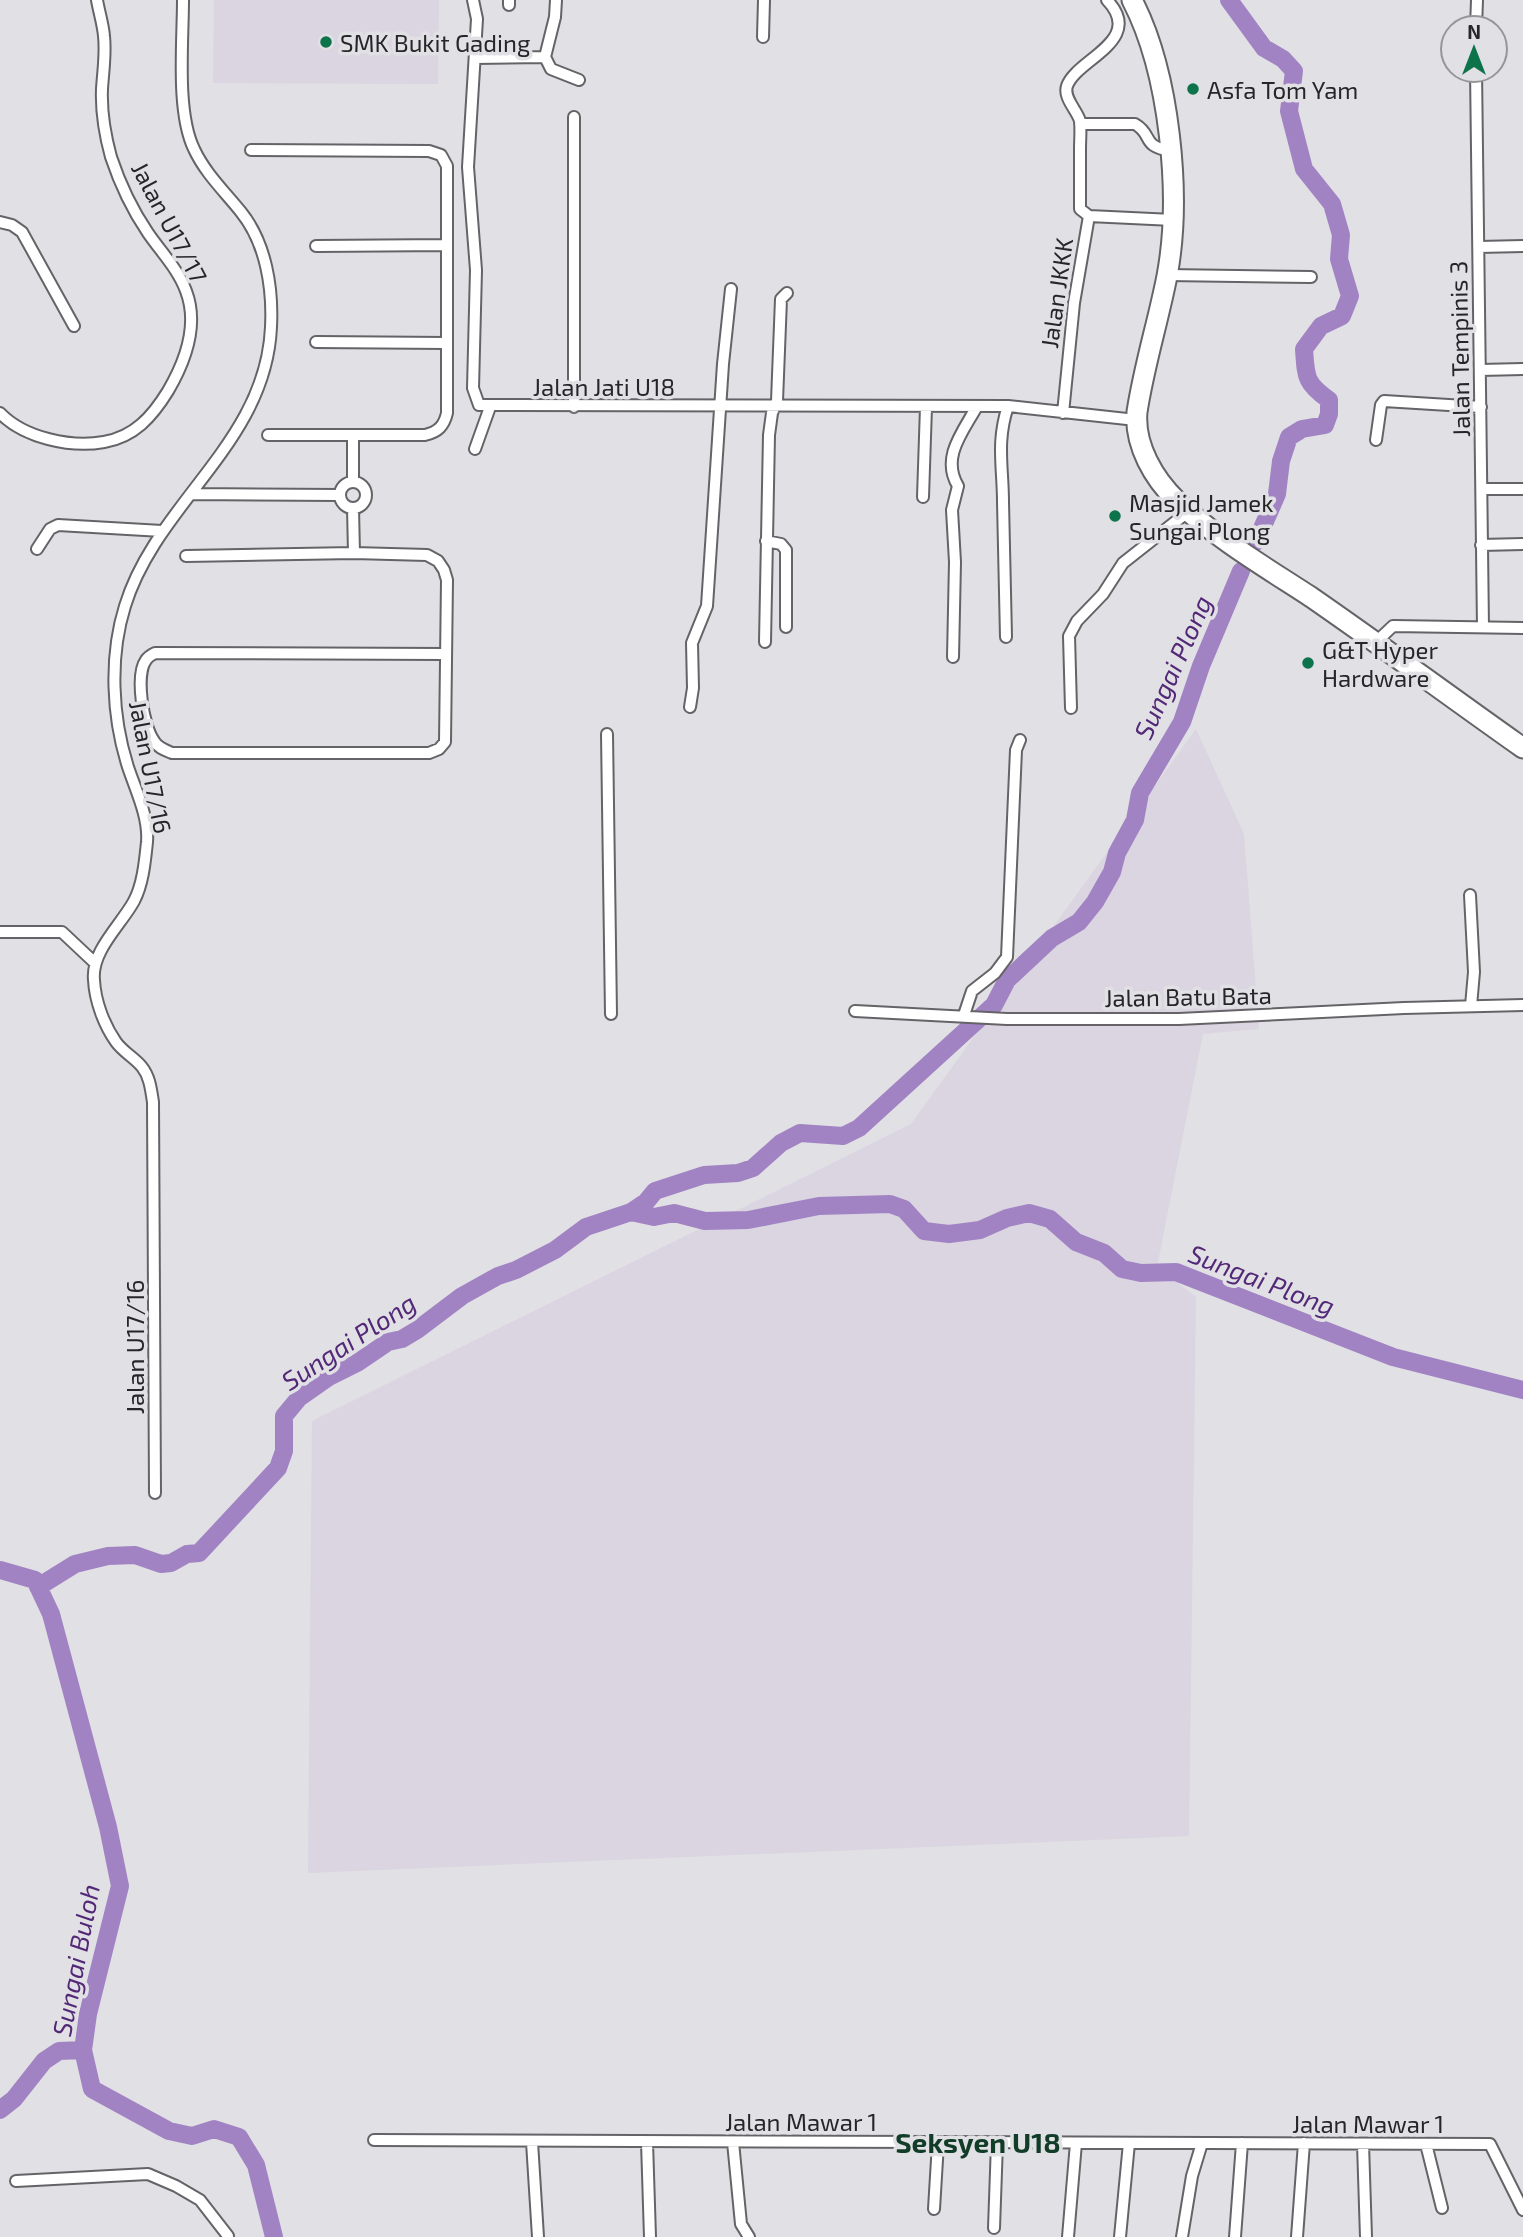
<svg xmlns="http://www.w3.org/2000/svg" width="1523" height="2237" viewBox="0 0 1523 2237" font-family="'Exo 2',sans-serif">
  <rect width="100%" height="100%" fill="#e1e0e4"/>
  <path fill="#dad5e0" d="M 214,0 L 439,0 L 438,84 L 213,83 Z
    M 1196,729 L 1244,834 L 1259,1029 L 1203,1034 L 1157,1267 L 1196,1297 L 1189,1836 L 308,1873 L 312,1421 L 911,1124 Z"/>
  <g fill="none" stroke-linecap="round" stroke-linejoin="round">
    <path stroke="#a183c4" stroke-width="18" d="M 1229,0 L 1264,48 L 1283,59 L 1294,71 L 1289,111 L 1304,169 L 1332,204 L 1341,235 L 1339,259 L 1350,296 L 1342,316 L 1321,326 L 1304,349 C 1306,377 1305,383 1329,400 L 1329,414 L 1325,425 L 1302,429 L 1289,437 L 1281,461 L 1277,494 L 1256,542
      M 631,1212 L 654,1217 L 674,1213 L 705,1221 L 748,1220 L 819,1206 L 890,1204 L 904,1209 L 924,1231 L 949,1234 L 980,1230 L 1007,1218 L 1029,1213 L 1050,1219 L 1076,1242 L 1104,1253 L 1122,1269 L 1141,1273 L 1176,1272 L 1393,1357 L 1523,1390
      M 0,1570 L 35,1580 L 51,1614 L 108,1827 L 120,1886 L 88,2014 L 83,2050 L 92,2089 L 169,2131 L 192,2136 L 214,2129 L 239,2137 L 256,2165 L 274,2237
      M 38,1587 L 75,1564 L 108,1556 L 135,1555 L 161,1564 L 171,1563 L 187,1554 L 199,1553 L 278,1468 L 284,1451 L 284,1416 L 299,1398 L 329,1377 L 357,1363 L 388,1342 L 402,1339 L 417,1330 L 462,1296 L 498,1276 L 516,1270 L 555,1250 L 586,1227 L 631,1212 L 646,1202 L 655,1191 L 704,1175 L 738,1173 L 753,1168 L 781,1143 L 800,1133 L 843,1136 L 859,1128 L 994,1005 L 1007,980 L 1052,938 L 1079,922 L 1095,902 L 1112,872 L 1117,853 L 1135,820 L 1140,793 L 1182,722 L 1201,666 L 1241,571
      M 0,2110 L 14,2099 L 44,2061 L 59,2051 L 83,2050"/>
    <g stroke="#656367" stroke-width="14">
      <path id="street" d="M 473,0 L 477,19 L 468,167 L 476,270 L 473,388 L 479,405 L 1008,406 L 1136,420
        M 509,5 L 509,0
        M 1476,28 L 1477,0
        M 763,37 L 764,0
        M 545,57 L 555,17 L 556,0
        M 475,58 L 545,57 L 551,69 L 579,80
        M 1476,70 L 1483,627
        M 574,117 L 574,407
        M 1080,124 L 1135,124 C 1154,135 1140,146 1171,151
        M 251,150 L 429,151 L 441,155 L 447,166 L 447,413 C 444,426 438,432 425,435 L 268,435
        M 1089,216 L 1173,220
        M 0,222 L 12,225 L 22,232 L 74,326
        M 316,246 L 447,245
        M 1479,247 L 1523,246
        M 1167,275 L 1311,277
        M 316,342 L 446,343
        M 1480,370 L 1523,369
        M 0,413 C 24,438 71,448 104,442 C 134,437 152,417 168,391 C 185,362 199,325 186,291 C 178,269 161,252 148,233 C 133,211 120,184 111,157 C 105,135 101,112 102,89 C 103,72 106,54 104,36 C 103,24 99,12 97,0
        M 1063,413 L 1074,303 L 1089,216 L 1080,209 C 1080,189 1080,169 1080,149 C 1080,140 1081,130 1080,121 C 1077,110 1063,98 1067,86 C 1076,59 1146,41 1107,0
        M 1376,440 L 1381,405 L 1384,401 L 1481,407
        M 475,449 L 490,407
        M 353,482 L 353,435
        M340 495a13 13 0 1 1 26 0a13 13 0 1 1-26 0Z
        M 1482,489 L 1523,489
        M 192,494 L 340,495
        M 923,497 L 926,407
        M 353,508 L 354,553
        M 766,541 L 781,544 L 786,550 L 786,627
        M 1481,545 L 1523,544
        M 37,549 L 50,529 L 58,525 L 162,531
        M 186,556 L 354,553 L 427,555 L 438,561 L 444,570 L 447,580 L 445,742 L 439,749 L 429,753 L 172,753 C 165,750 158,748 154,741 C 143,726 135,675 146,660 C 148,657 151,655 155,653 L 446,654
        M 1006,637 C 1005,592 1004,547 1003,502 C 1003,467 996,442 1008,406
        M 765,642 L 769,435 L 772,413 L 777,401 L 781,299 L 787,293
        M 1375,643 L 1393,626 L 1523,628
        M 953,657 L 955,562 L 952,510 L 958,486 C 941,458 962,433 976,408
        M 690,707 L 693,688 L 692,643 L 707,606 L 723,364 L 731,289
        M 1071,708 L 1069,636 L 1077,621 L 1103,594 L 1123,563 L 1189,511
        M 607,734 L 611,1014
        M 1470,895 L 1474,972 L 1471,1006
        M 0,932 L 62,932 L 95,963
        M 855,1011 L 1007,1019 L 1179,1019 L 1404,1008 L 1523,1005
        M 964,1015 L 972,991 L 995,973 L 1007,957 L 1016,750 L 1020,740
        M 155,1493 L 153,1102 C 151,1090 150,1077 142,1067 C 135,1058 123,1052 116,1042 C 104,1025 95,1001 94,980 C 91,951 121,925 134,901 C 143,884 145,861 147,842 C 149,817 136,791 128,767 C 112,717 109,657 125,606 C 157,502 266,443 271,327 C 273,288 266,243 241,212 C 225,192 205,173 194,149 C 176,112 183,42 183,0
        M 374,2140 L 1490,2144 L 1523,2210
        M 532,2142 L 538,2237
        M 647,2142 L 650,2237
        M 733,2142 L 741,2224 L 749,2237
        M 1363,2144 L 1366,2237
        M 1426,2144 L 1442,2208
        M 16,2181 L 148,2174 L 176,2186 L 200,2200 L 228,2236
        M 934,2209 L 938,2143
        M 994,2228 L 997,2143
        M 1068,2237 L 1076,2143
        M 1120,2237 L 1129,2143
        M 1182,2237 L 1192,2176 L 1202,2143
        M 1235,2237 L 1242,2143
        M 1297,2237 L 1304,2143"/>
    </g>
    <g stroke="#656367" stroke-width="23">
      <path id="highway" d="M 1132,0 C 1170,73 1182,196 1167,276 C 1158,322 1144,366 1137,412 C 1134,445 1154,479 1177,501 C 1217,539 1265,567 1311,597 C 1382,646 1452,698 1523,748"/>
    </g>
    <use href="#street" stroke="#fff" stroke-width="10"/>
    <use href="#highway" stroke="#fff" stroke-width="19"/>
  </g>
  <g fill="#0c734a" stroke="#e1e0e4" stroke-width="2.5">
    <circle cx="326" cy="42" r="7"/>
    <circle cx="1193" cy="89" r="7"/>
    <circle cx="1115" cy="516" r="7"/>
    <circle cx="1308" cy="663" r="7"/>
  </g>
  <g text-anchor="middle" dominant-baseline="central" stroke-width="7" stroke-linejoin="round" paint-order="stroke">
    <g font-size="24" fill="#262527" stroke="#e1e0e4" text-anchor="start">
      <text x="340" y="42">SMK Bukit Gading</text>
      <text x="1207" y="89">Asfa Tom Yam</text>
      <text x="1129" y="502">Masjid Jamek<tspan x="1129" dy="28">Sungai Plong</tspan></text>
      <text x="1322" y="649">G&amp;T Hyper<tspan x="1322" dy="28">Hardware</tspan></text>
    </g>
    <g font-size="24" fill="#262527" stroke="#e1e0e4">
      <text transform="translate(170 222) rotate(62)">Jalan U17/17</text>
      <text transform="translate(1056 293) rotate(-82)">Jalan JKKK</text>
      <text transform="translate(1459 349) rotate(-91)">Jalan Tempinis 3</text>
      <text x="604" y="386">Jalan Jati U18</text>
      <text transform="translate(151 767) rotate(79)">Jalan U17/16</text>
      <text transform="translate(1188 996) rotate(-1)">Jalan Batu Bata</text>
      <text transform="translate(134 1347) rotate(-90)">Jalan U17/16</text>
      <text x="801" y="2121">Jalan Mawar 1</text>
      <text x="1368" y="2123">Jalan Mawar 1</text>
    </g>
    <g font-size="26" font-style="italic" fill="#522877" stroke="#e1e0e4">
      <text transform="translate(1172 667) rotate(-66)">Sungai Plong</text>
      <text transform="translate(1262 1279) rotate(21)">Sungai Plong</text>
      <text transform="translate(348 1341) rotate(-33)">Sungai Plong</text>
      <text transform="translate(75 1960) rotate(-79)">Sungai Buloh</text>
    </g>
    <g font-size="28" font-weight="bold" fill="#113c28" stroke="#e1e0e4">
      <text x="978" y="2142">Seksyen U18</text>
    </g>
  </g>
  <g transform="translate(1474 49)"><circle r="33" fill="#e1e0e4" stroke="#969598" stroke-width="2"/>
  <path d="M0-5L12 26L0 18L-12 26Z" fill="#0c734a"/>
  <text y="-10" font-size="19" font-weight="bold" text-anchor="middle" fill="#262527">N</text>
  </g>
</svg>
